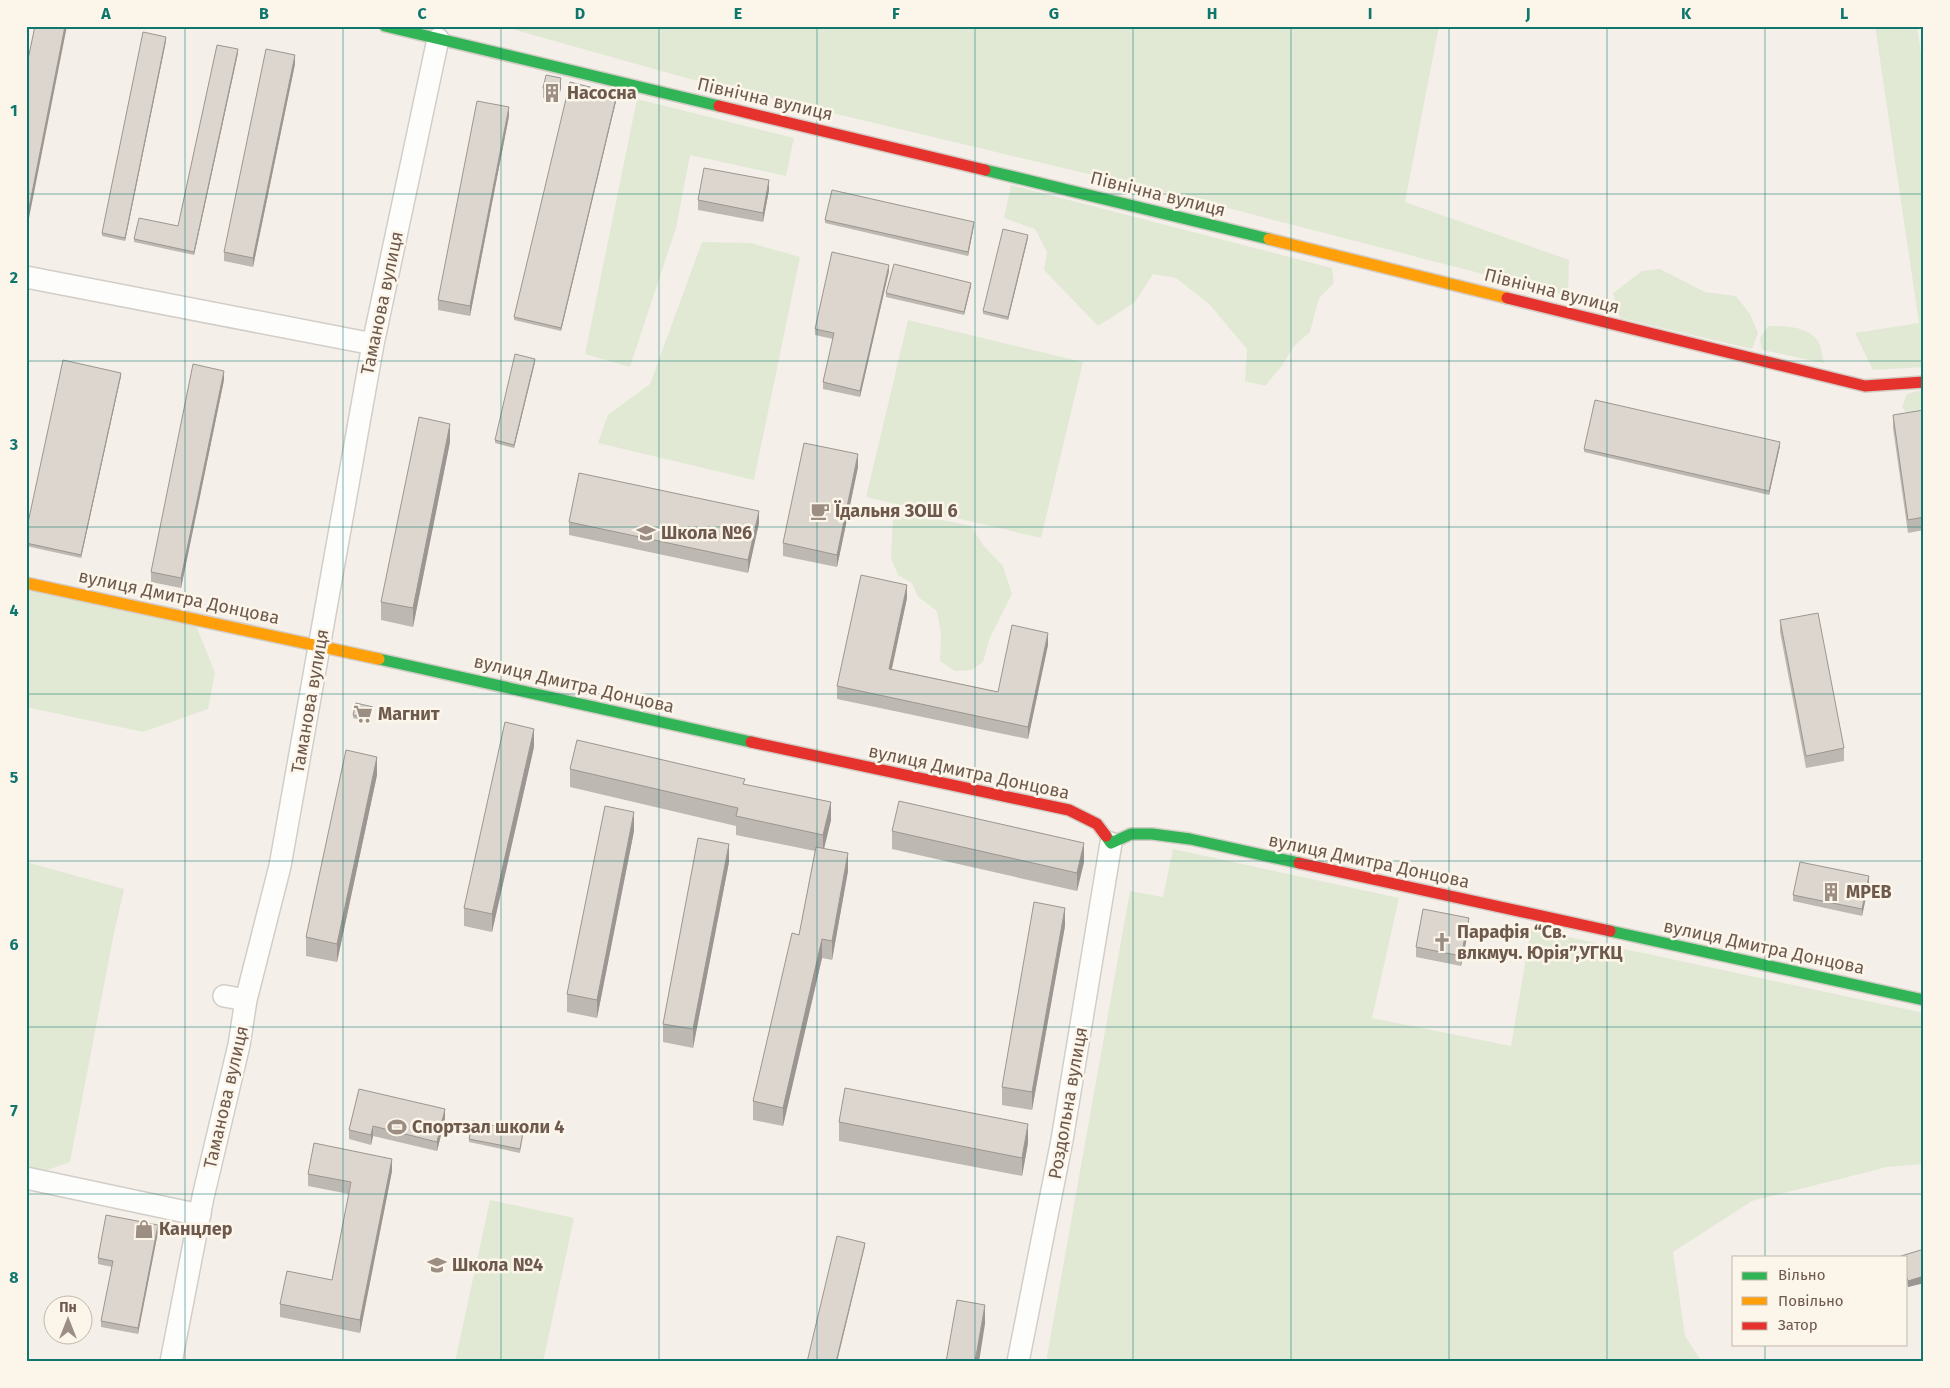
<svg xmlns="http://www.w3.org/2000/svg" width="1950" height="1388" viewBox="0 0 1950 1388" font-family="'Fira Sans',sans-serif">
  <rect width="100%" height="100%" fill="#f4f0e9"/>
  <path fill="#e1e9d5" d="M 513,26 L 1439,26 L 1405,202 L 1569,260 L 1568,296 L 1189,198 L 686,78 L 512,29 Z
    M 1875,26 L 1917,26 L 1924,73 L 1924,367 L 1873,370 L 1855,333 L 1919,323 Z
    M 637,99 L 794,138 L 786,176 L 690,155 L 676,228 L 630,367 L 585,354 Z
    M 1011,185 L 1332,268 L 1334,283 L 1319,298 L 1310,332 L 1293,347 L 1282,366 L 1265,386 L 1245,381 L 1247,349 L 1209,304 L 1176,278 L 1153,274 L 1135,302 L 1098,326 L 1044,270 L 1047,252 L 1035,229 L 1004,218 Z
    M 702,242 L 751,243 L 800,257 L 754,480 L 598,443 L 608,415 L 650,384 Z
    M 1660,269 L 1705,292 L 1736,296 L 1750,314 L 1758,333 L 1752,349 L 1620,318 L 1613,293 L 1642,271 Z
    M 908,320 L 1083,362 L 1041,538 L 866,497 Z
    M 1768,326 C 1785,326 1810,326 1819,343 C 1822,349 1822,357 1824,363 L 1762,350 L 1760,338 Z
    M 1924,389 L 1924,416 L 1909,417 L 1902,407 L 1907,394 Z
    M 906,512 L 971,526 L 983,545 L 1003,566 L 1012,594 L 989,640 L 983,662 L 971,670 L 955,671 L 940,661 L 941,634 L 937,611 L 918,597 L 912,583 L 898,575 L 891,558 L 893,517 Z
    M 26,588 L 195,623 L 215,673 L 208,709 L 143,732 L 26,707 Z
    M 1173,849 L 1399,898 L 1372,1018 L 1511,1046 L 1531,929 L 1924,1013 L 1924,1164 L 1887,1167 L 1752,1201 L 1673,1252 L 1685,1336 L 1702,1362 L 1046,1362 L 1130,891 L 1163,897 Z
    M 26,862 L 124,889 L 113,938 L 70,1162 L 42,1172 L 26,1169 Z
    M 490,1200 L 574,1218 L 543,1362 L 455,1362 Z"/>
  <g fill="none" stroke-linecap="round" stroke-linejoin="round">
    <g stroke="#d3cdc7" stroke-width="24">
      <path id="street" d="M 26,277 L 373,344
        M 224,996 L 246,1000
        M 26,1178 L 200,1215
        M 171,1362 L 203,1197 L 239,1045 L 246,1000 L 280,866 L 373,344 L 438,39
        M 1018,1362 L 1062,1140 L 1111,843"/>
    </g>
    <g stroke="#d3ccc6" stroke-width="14">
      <path id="fast" d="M 385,26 L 719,106
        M 985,170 L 1269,239
        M 379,659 L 751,742
        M 1106,836 L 1111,843 L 1131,834 L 1152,834 L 1190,839 L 1299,863
        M 1610,931 L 1924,1000"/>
    </g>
    <g stroke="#d3ccc6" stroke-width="14">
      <path id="slow" d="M 1269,239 L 1507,298
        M 26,583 L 379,659"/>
    </g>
    <g stroke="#d3ccc6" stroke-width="14">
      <path id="jam" d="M 719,106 L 985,170
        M 1507,298 L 1865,386 L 1924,382
        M 751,742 L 1069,810 L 1097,824 L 1106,836
        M 1299,863 L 1610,931"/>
    </g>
    <use href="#street" stroke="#fdfdfc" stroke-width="21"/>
    <use href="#fast" stroke="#30b455" stroke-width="11"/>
    <use href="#slow" stroke="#ff9f0a" stroke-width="11"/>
    <use href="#jam" stroke="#e5322d" stroke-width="11"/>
  </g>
  <path fill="#beb8b2" d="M 35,26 L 28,223 L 26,222 L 26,69 Z
    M 166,41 L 125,241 L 102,236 L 102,233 Z
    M 238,53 L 194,255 L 134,242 L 134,239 L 178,226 Z
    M 295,64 L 253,267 L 224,261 L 224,252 Z
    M 543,88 L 561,88 L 558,101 L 543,98 Z
    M 617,97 L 561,331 L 514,320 L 514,317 Z
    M 509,116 L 470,316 L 438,310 L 438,300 Z
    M 769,190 L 763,222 L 698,210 L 698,200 Z
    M 825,220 L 974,225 L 968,256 L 825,223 Z
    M 1028,238 L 1008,320 L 983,314 L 983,311 Z
    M 889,271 L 860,397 L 823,389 L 823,382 L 833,339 L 815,335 L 815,329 Z
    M 971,286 L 964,315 L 886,297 L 886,293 Z
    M 535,362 L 514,448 L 495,443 L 495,440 Z
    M 121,376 L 81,558 L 26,546 L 26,532 Z
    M 224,380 L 181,588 L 151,582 L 151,572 Z
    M 1924,410 L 1924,530 L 1908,533 L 1893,428 L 1893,415 Z
    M 450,442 L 413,627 L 381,620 L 381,602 Z
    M 1780,446 L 1769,495 L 1584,452 L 1584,449 Z
    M 858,467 L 837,567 L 783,556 L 783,543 Z
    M 569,522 L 759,523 L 748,573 L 569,535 Z
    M 907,598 L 892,669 L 998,692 L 1048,645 L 1028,739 L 837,699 L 837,686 Z
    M 1780,620 L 1844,748 L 1844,761 L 1806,768 L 1780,632 Z
    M 373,710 L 370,722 L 353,718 L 353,715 Z
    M 534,747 L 492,932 L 464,926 L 464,908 Z
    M 570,769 L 745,784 L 831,820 L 824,848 L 848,871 L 832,960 L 822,958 L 783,1126 L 753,1120 L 753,1101 L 799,935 L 815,851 L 736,835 L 736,826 L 570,787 Z
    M 377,775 L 337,962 L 306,956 L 306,937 Z
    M 634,831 L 597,1018 L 567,1012 L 567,994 Z
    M 892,831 L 1084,862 L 1077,891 L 892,849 Z
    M 729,862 L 693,1048 L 663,1042 L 663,1024 Z
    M 1869,883 L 1862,916 L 1793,901 L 1793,895 Z
    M 1065,926 L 1032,1110 L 1002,1105 L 1002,1087 Z
    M 1469,928 L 1461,966 L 1416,957 L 1416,947 Z
    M 359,1089 L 445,1119 L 437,1151 L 373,1136 L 371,1145 L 349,1139 L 349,1130 Z
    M 839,1122 L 1028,1143 L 1022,1176 L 839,1141 Z
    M 523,1135 L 520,1153 L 469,1142 L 469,1139 Z
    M 392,1171 L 360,1333 L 280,1317 L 280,1304 L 332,1280 L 349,1194 L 308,1186 L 308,1174 Z
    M 158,1232 L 138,1334 L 101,1327 L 101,1321 L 112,1267 L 98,1264 L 98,1258 Z
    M 1924,1249 L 1924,1283 L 1908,1287 L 1906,1281 L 1906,1257 Z"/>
  <path fill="#9b9691" d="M 65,26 L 67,26 L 28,223 L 28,213 Z
    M 166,37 L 166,41 L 125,241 L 125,238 Z
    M 238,49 L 238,53 L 194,255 L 194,252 Z
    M 295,55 L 295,64 L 253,267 L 253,258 Z
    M 561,78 L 561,88 L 558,101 L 558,92 Z
    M 617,94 L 617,97 L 561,331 L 561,328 Z
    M 509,107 L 509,116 L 470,316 L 470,306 Z
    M 769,180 L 769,190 L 763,222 L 763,213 Z
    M 974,222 L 974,225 L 968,256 L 968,252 Z
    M 1028,235 L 1028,238 L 1008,320 L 1008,317 Z
    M 889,265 L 889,271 L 860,397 L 860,391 Z
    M 971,283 L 971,286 L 964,315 L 964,312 Z
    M 535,359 L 535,362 L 514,448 L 514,445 Z
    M 224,371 L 224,380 L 181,588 L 181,578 Z
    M 121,373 L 121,376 L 81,558 L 81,555 Z
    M 450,424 L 450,442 L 413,627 L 413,608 Z
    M 1780,442 L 1780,446 L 1769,495 L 1769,491 Z
    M 858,454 L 858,467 L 837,567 L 837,555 Z
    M 759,511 L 759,523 L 748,573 L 748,560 Z
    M 907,585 L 907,598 L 889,681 L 889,669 Z
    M 1048,633 L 1048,645 L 1028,739 L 1028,727 Z
    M 534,729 L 534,747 L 492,932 L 492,914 Z
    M 377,757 L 377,775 L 337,962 L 337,944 Z
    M 831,802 L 831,820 L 823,853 L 823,835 Z
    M 634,812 L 634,831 L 597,1018 L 597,1000 Z
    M 1084,843 L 1084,862 L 1077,891 L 1077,873 Z
    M 729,844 L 729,862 L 693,1048 L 693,1029 Z
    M 848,853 L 848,871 L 832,960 L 832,941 Z
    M 1869,876 L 1869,883 L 1862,916 L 1862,909 Z
    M 1065,908 L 1065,926 L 1032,1110 L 1032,1092 Z
    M 1469,918 L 1469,928 L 1461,966 L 1461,956 Z
    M 822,939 L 822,958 L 783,1126 L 783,1108 Z
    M 445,1109 L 445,1119 L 437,1151 L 437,1142 Z
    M 1028,1124 L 1028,1143 L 1022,1176 L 1022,1158 Z
    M 373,1126 L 373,1136 L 371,1145 L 371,1135 Z
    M 392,1159 L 392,1171 L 360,1333 L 360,1320 Z
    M 158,1225 L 158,1232 L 138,1334 L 138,1328 Z
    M 865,1243 L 865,1246 L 837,1362 L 836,1362 Z
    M 1924,1276 L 1924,1283 L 1908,1287 L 1908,1281 Z
    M 985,1305 L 985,1324 L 979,1362 L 975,1362 Z"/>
  <path fill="#ddd6cf" stroke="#9b9691" d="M 35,26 L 65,26 L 28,213 L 26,213 L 26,69 Z
    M 143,32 L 166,37 L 125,238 L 102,233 Z
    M 217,45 L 238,49 L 194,252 L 134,239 L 139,218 L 178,226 Z
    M 266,49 L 295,55 L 253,258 L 224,252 Z
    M 546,75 L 561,78 L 558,92 L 543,88 Z
    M 570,82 L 617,94 L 561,328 L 514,317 Z
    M 477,101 L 509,107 L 470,306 L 438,300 Z
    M 704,168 L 769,180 L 763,213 L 698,200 Z
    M 832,190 L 974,222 L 968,252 L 825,220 Z
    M 1003,229 L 1028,235 L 1008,317 L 983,311 Z
    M 832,252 L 889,265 L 860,391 L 823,382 L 834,333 L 815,329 Z
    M 894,264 L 971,283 L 964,312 L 886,293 Z
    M 515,354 L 535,359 L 514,445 L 495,440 Z
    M 63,360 L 121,373 L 81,555 L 26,543 L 26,532 Z
    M 193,364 L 224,371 L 181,578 L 151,572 Z
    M 1595,400 L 1780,442 L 1769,491 L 1584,449 Z
    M 1924,410 L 1924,517 L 1908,520 L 1893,415 Z
    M 419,417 L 450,424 L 413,608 L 381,602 Z
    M 804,443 L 858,454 L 837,555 L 783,543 Z
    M 579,473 L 759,511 L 748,560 L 569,522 Z
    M 861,575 L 907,585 L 889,669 L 998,692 L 1012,625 L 1048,633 L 1028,727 L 837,686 Z
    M 1818,613 L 1844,748 L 1806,756 L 1780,620 Z
    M 356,703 L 373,707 L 370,719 L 353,715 Z
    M 505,722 L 534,729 L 492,914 L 464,908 Z
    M 577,740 L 745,779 L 743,784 L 831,802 L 823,835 L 736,816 L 738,808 L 570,769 Z
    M 346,750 L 377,757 L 337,944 L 306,937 Z
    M 899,801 L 1084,843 L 1077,873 L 892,831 Z
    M 605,806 L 634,812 L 597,1000 L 567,994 Z
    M 698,838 L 729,844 L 693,1029 L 663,1024 Z
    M 816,847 L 848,853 L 832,941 L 822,939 L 783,1108 L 753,1101 L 792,933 L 799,935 Z
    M 1800,862 L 1869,876 L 1862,909 L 1793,895 Z
    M 1034,902 L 1065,908 L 1032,1092 L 1002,1087 Z
    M 1423,909 L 1469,918 L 1461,956 L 1416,947 Z
    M 845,1088 L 1028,1124 L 1022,1158 L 839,1122 Z
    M 359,1089 L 445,1109 L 437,1142 L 373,1126 L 371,1135 L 349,1130 Z
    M 473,1121 L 523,1132 L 520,1149 L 469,1139 Z
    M 314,1143 L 392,1159 L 360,1320 L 280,1304 L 287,1271 L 332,1280 L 351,1182 L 308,1174 Z
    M 106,1215 L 158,1225 L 138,1328 L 101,1321 L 113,1261 L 98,1258 Z
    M 837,1236 L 865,1243 L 836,1362 L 807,1362 Z
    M 1924,1249 L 1924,1276 L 1908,1281 L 1906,1275 L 1906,1257 L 1901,1257 L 1901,1256 Z
    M 957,1300 L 985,1305 L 975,1362 L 946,1362 Z"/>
  <path fill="none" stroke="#0f766e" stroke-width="1" stroke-opacity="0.55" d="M 185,26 L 185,1362M 343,26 L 343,1362M 501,26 L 501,1362M 659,26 L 659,1362M 817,26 L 817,1362M 975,26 L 975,1362M 1133,26 L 1133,1362M 1291,26 L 1291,1362M 1449,26 L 1449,1362M 1607,26 L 1607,1362M 1765,26 L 1765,1257M 26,194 L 1924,194M 26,361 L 1924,361M 26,527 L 1924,527M 26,694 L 1924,694M 26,861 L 1924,861M 26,1027 L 1924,1027M 26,1194 L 1924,1194M 1765,1344 L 1765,1362"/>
  <defs>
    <g id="building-bare" transform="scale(1.5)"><path d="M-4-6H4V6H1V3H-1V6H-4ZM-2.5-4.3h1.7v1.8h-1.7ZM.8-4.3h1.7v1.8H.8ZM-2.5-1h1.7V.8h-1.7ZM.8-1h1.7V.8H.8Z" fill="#9d8e84" stroke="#fcf5ea" stroke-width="2.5" paint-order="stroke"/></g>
    <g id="cafe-bare" transform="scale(1.5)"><path d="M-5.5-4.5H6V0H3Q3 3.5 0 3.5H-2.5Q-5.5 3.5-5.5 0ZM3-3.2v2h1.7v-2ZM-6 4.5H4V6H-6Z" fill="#9d8e84" stroke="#fcf5ea" stroke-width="2.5" paint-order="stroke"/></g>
    <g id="school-bare" transform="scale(1.5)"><path d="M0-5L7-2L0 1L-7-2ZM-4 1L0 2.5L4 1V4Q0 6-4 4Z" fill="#9d8e84" stroke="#fcf5ea" stroke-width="2.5" paint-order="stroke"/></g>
    <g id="supermarket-bare" transform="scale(1.5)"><path d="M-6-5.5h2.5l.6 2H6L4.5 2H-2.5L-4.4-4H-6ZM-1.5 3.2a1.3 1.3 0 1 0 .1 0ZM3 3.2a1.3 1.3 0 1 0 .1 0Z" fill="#9d8e84" stroke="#fcf5ea" stroke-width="2.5" paint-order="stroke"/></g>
    <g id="church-bare" transform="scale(1.5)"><path d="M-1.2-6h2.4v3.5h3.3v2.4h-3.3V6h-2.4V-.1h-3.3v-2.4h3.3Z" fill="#9d8e84" stroke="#fcf5ea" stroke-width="2.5" paint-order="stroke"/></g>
    <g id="stadium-bare" transform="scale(1.5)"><path d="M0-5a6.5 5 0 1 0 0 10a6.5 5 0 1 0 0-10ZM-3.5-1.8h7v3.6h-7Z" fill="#9d8e84" stroke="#fcf5ea" stroke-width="2.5" paint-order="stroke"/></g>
    <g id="shop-bare" transform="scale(1.5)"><path d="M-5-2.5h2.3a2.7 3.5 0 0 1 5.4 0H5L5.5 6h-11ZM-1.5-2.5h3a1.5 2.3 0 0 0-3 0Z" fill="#9d8e84" stroke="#fcf5ea" stroke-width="2.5" paint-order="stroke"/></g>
  </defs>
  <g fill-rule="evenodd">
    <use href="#building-bare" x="552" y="93"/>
    <use href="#cafe-bare" x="820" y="511"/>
    <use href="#school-bare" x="646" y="533"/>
    <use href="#supermarket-bare" x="363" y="714"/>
    <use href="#building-bare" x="1831" y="892"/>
    <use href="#church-bare" x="1442" y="942"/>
    <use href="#stadium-bare" x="397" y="1127"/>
    <use href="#shop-bare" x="144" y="1229"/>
    <use href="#school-bare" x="437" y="1265"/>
  </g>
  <g text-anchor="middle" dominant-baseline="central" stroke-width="5" stroke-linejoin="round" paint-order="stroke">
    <g font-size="18" font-weight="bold" fill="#6e594d" stroke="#fcf5ea" text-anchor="start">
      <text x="567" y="93">Насосна</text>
      <text x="835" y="511">Їдальня ЗОШ 6</text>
      <text x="661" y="533">Школа №6</text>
      <text x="378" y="714">Магнит</text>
      <text x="1846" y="892">МРЕВ</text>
      <text x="1457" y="932">Парафія “Св.<tspan x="1457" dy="21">влкмуч. Юрія”,УГКЦ</tspan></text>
      <text x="412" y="1127">Спортзал школи 4</text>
      <text x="159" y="1229">Канцлер</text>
      <text x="452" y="1265">Школа №4</text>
    </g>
    <g font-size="18" fill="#6e594d" stroke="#fcf5ea">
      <text transform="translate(765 99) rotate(13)">Північна вулиця</text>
      <text transform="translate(1158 194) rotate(14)">Північна вулиця</text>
      <text transform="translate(1552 291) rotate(14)">Північна вулиця</text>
      <text transform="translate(382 303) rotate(-78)">Таманова вулиця</text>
      <text transform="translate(179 597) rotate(12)">вулиця Дмитра Донцова</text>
      <text transform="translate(574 684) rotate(13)">вулиця Дмитра Донцова</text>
      <text transform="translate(310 701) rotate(-80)">Таманова вулиця</text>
      <text transform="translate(969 772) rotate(12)">вулиця Дмитра Донцова</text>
      <text transform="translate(1369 861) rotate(12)">вулиця Дмитра Донцова</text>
      <text transform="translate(1764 947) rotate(12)">вулиця Дмитра Донцова</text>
      <text transform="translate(226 1097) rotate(-77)">Таманова вулиця</text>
      <text transform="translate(1068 1103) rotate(-80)">Роздольна вулиця</text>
    </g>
  </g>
  <rect width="1950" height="1388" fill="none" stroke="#fcf5ea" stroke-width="55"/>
  <rect x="1732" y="1256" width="175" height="90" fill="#fcf5ea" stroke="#c3b7ab"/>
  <rect x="1742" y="1272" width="25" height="8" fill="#30b455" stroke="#c3b7ab"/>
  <text x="1778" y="1280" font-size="15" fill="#6e594d">Вільно</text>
  <rect x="1742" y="1297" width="25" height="8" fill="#ff9f0a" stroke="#c3b7ab"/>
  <text x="1778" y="1306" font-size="15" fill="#6e594d">Повільно</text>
  <rect x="1742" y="1322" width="25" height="8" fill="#e5322d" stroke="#c3b7ab"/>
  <text x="1778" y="1330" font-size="15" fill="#6e594d">Затор</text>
  <g transform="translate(68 1320)"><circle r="24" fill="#fcf5ea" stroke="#c3b7ab"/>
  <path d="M0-4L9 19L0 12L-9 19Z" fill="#9d8e84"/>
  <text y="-8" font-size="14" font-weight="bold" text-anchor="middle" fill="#6e594d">Пн</text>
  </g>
  <rect x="28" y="28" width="1894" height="1332" fill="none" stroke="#0f766e" stroke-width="2"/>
  <g font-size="16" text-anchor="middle" font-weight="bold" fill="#0f766e">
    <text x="106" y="19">A</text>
    <text x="264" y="19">B</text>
    <text x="422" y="19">C</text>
    <text x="580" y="19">D</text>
    <text x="738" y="19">E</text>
    <text x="896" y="19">F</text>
    <text x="1054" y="19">G</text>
    <text x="1212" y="19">H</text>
    <text x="1370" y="19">I</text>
    <text x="1528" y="19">J</text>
    <text x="1686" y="19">K</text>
    <text x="1844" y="19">L</text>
    <text x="14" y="116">1</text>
    <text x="14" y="283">2</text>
    <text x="14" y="450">3</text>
    <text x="14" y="616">4</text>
    <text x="14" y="783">5</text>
    <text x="14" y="950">6</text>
    <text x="14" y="1116">7</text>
    <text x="14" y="1283">8</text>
  </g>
</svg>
